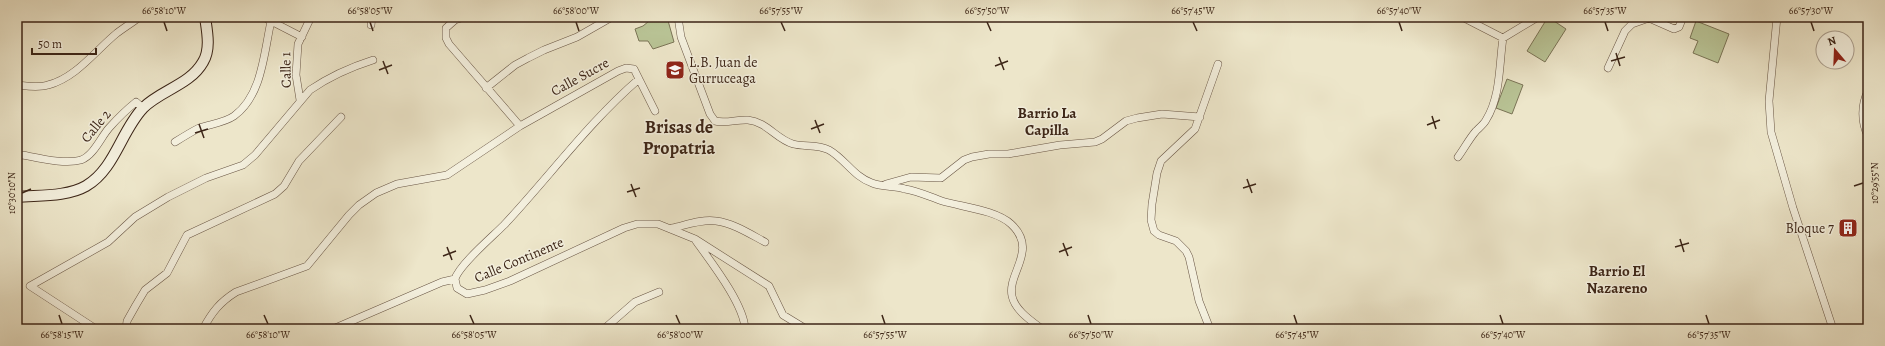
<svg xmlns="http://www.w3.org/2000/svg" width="1885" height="346" viewBox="0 0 1885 346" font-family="Alegreya,serif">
  <rect width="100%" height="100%" fill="#ede6ca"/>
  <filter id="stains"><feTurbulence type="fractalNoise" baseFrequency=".005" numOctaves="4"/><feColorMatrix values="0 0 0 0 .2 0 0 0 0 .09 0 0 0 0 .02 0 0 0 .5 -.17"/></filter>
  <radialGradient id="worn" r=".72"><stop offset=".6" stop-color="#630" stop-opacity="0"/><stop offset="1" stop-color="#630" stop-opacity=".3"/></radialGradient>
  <path fill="#b9c496" stroke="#7a7456" d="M 654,17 L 667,17 L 674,42 L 653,49 L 648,41 L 639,41 L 635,29 L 643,26 Z
    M 1548,17 L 1566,29 L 1545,62 L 1527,51 Z
    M 1696,21 L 1729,34 L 1718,63 L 1693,53 L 1698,41 L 1690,38 Z
    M 1507,79 L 1523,85 L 1512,114 L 1496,108 Z"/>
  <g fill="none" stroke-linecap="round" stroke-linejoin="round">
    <g stroke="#685544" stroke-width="8">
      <path id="minor" d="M 464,17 L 455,20 L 446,28 L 446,38 L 449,44 L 520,126
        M 678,17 L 681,37 L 710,114 L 715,121 C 727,124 737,119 748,120 C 767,122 776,139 793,144 C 804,147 818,144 829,150 C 845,159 854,177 872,183 C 882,187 894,186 905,189 C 918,191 930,197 942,201 C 962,207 996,210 1011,224 C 1039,250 1007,273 1012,296 C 1015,310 1030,320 1042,329
        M 1462,17 L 1503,38
        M 1777,17 L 1769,101 L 1771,132 L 1793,208 L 1833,329
        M 267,19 L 302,37
        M 371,25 L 372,17
        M 1503,38 L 1538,17
        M 1608,68 L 1625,31 L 1632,24 L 1649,18 L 1674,29 L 1679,27 L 1683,17
        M 639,79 C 589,122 549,177 504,225 C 492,237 459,265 455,279 L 457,288 L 467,294 L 485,290 L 510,281 L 624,228 L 637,224 L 658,224 L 695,239 L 769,286 L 783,315 L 806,329
        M 17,85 C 27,86 38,88 48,85 C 76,78 96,50 117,33 C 125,27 133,22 140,17
        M 486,88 L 515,65 L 528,58 L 544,50 L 577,37 L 612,17
        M 1868,91 C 1861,105 1861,122 1868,136
        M 300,100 L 296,75 L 298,44 L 311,17
        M 175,142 C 183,137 191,132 199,128 C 210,124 224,123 234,116 C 262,96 264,53 271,21
        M 17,154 C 35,157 64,165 81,160 C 94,155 101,137 109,128 C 117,119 126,110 136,102 L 143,108
        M 1458,157 C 1464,149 1469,139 1476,131 C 1479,128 1484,124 1486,120 C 1501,96 1499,64 1503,38
        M 886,184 L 911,177 L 941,178 L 964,160 L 972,157 L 989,154 L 1008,154 L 1060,145 L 1095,142 L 1102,139 L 1126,121 L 1137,118 L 1162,114 L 1200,117
        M 672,228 C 686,225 701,219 716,221 C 733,223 750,234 765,242
        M 696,241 C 711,262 744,304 745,329
        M 96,329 L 30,286 L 108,242 L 135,217 L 168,197 L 206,178 L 243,165 L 255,155 L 310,90 C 329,77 351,67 373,60
        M 126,329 L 127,321 L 136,305 L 145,290 L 167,273 L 187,235 L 275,194 L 284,186 L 299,161 L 341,117
        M 203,329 C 212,312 220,302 236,292 L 307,266 L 349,215 L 359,205 L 376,193 L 397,184 L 447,175 L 520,126 L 618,71 L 626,68 L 634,69 L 655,111
        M 333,329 L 442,282 L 455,279
        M 604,329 L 635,302 L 659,292
        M 1210,329 L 1199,301 L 1189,257 L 1186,251 L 1176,241 L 1159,235 L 1154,231 L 1151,220 L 1152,204 L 1157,173 L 1161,161 L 1195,129 L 1218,64"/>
    </g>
    <g stroke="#3c2517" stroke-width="12">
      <path id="secondary" d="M 17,197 C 38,195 67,197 86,186 C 115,169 121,131 143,108 C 161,90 190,85 203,62 C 211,49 207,31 205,17
        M 17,326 L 19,329"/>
    </g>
    <use href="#minor" stroke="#f3efdd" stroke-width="7"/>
    <use href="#secondary" stroke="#f3efdd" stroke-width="10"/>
  </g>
  <path fill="none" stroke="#3c2517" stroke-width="1.5" d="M 164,22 L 167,31M 370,22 L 373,31M 576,22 L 579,31M 781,22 L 785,31M 987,22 L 991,31M 1193,22 L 1197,31M 1399,22 L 1402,31M 1605,22 L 1608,31M 1811,22 L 1814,31M 1616,53 L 1620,66M 999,57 L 1004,70M 383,61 L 388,74M 1611,61 L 1625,57M 995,66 L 1008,61M 379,70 L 392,65M 1432,116 L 1436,129M 815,120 L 820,133M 199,124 L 204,138M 1427,125 L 1440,120M 811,129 L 824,124M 195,133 L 208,129M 1247,179 L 1252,193M 631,184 L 636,197M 1854,186 L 1863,183M 1243,188 L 1256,184M 627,192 L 640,188M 22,193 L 31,189M 1680,239 L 1684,252M 1063,243 L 1068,256M 447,247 L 452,260M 1675,247 L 1689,243M 1059,252 L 1072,247M 443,256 L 456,251M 59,315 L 62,324M 264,315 L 268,324M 470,315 L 474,324M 676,315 L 680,324M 882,315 L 885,324M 1088,315 L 1091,324M 1294,315 L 1297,324M 1500,315 L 1503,324M 1706,315 L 1709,324"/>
  <defs>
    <g id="school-square" transform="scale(1)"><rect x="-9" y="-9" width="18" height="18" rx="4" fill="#8f2418" stroke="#f3efdd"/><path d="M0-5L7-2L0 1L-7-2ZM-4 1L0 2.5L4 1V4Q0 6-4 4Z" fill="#fff"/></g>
    <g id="building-square" transform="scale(1)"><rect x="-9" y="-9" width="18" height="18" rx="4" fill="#8f2418" stroke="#f3efdd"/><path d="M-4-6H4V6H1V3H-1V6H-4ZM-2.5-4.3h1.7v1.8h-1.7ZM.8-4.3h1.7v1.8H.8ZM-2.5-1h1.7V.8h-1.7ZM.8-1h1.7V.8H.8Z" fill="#fff"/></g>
  </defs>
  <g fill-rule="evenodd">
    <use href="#school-square" x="675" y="70"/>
    <use href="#building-square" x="1848" y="228"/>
  </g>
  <g text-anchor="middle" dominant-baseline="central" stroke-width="3" stroke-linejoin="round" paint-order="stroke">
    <g font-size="14" fill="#3c2517" stroke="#f3efdd" text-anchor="start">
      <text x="689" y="62">L.B. Juan de<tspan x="689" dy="16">Gurruceaga</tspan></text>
      <text x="1834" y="228" text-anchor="end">Bloque 7</text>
    </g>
    <g font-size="14" fill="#3c2517" stroke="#f3efdd">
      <text transform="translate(286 70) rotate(-91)">Calle 1</text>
      <text transform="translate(580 77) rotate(-29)">Calle Sucre</text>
      <text transform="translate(96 126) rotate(-50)">Calle 2</text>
      <text transform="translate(519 260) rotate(-23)">Calle Continente</text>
    </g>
    <g font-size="15" font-weight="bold" fill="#3c2517" stroke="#f3efdd">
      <text x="1047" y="113">Barrio La<tspan x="1047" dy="17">Capilla</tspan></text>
      <text x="1617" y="271">Barrio El<tspan x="1617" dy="17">Nazareno</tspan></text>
    </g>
    <g font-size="18" font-weight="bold" fill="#3c2517" stroke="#f3efdd">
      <text x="679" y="127">Brisas de<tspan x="679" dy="21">Propatria</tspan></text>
    </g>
  </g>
  <rect width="1885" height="346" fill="none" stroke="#ede6ca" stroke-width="44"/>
  <g transform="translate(1835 50) rotate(341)"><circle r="19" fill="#f3efdd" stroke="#aa9e8e"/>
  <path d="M0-3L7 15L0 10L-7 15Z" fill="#8f2418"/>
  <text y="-6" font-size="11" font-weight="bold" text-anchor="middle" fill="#3c2517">N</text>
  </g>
  <path d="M32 48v6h64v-6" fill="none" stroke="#3c2517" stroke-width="2"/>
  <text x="38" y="48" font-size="12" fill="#3c2517" stroke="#f3efdd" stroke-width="3" paint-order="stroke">50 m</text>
  <rect x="22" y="22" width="1841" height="302" fill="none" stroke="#3c2517" stroke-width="1.5"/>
  <g font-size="10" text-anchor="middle" fill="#3c2517">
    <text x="164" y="14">66°58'10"W</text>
    <text x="370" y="14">66°58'05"W</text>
    <text x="576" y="14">66°58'00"W</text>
    <text x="781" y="14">66°57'55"W</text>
    <text x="987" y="14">66°57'50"W</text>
    <text x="1193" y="14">66°57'45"W</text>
    <text x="1399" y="14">66°57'40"W</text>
    <text x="1605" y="14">66°57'35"W</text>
    <text x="1811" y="14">66°57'30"W</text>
    <text transform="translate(1874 183) rotate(-90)" y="4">10°29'55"N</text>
    <text transform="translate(11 193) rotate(-90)" y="4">10°30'10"N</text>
    <text x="62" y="338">66°58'15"W</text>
    <text x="268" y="338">66°58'10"W</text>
    <text x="474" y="338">66°58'05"W</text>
    <text x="680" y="338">66°58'00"W</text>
    <text x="885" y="338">66°57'55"W</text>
    <text x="1091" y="338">66°57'50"W</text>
    <text x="1297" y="338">66°57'45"W</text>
    <text x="1503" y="338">66°57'40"W</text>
    <text x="1709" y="338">66°57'35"W</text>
  </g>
  <rect width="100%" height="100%" filter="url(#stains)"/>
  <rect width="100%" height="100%" fill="url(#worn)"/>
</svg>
